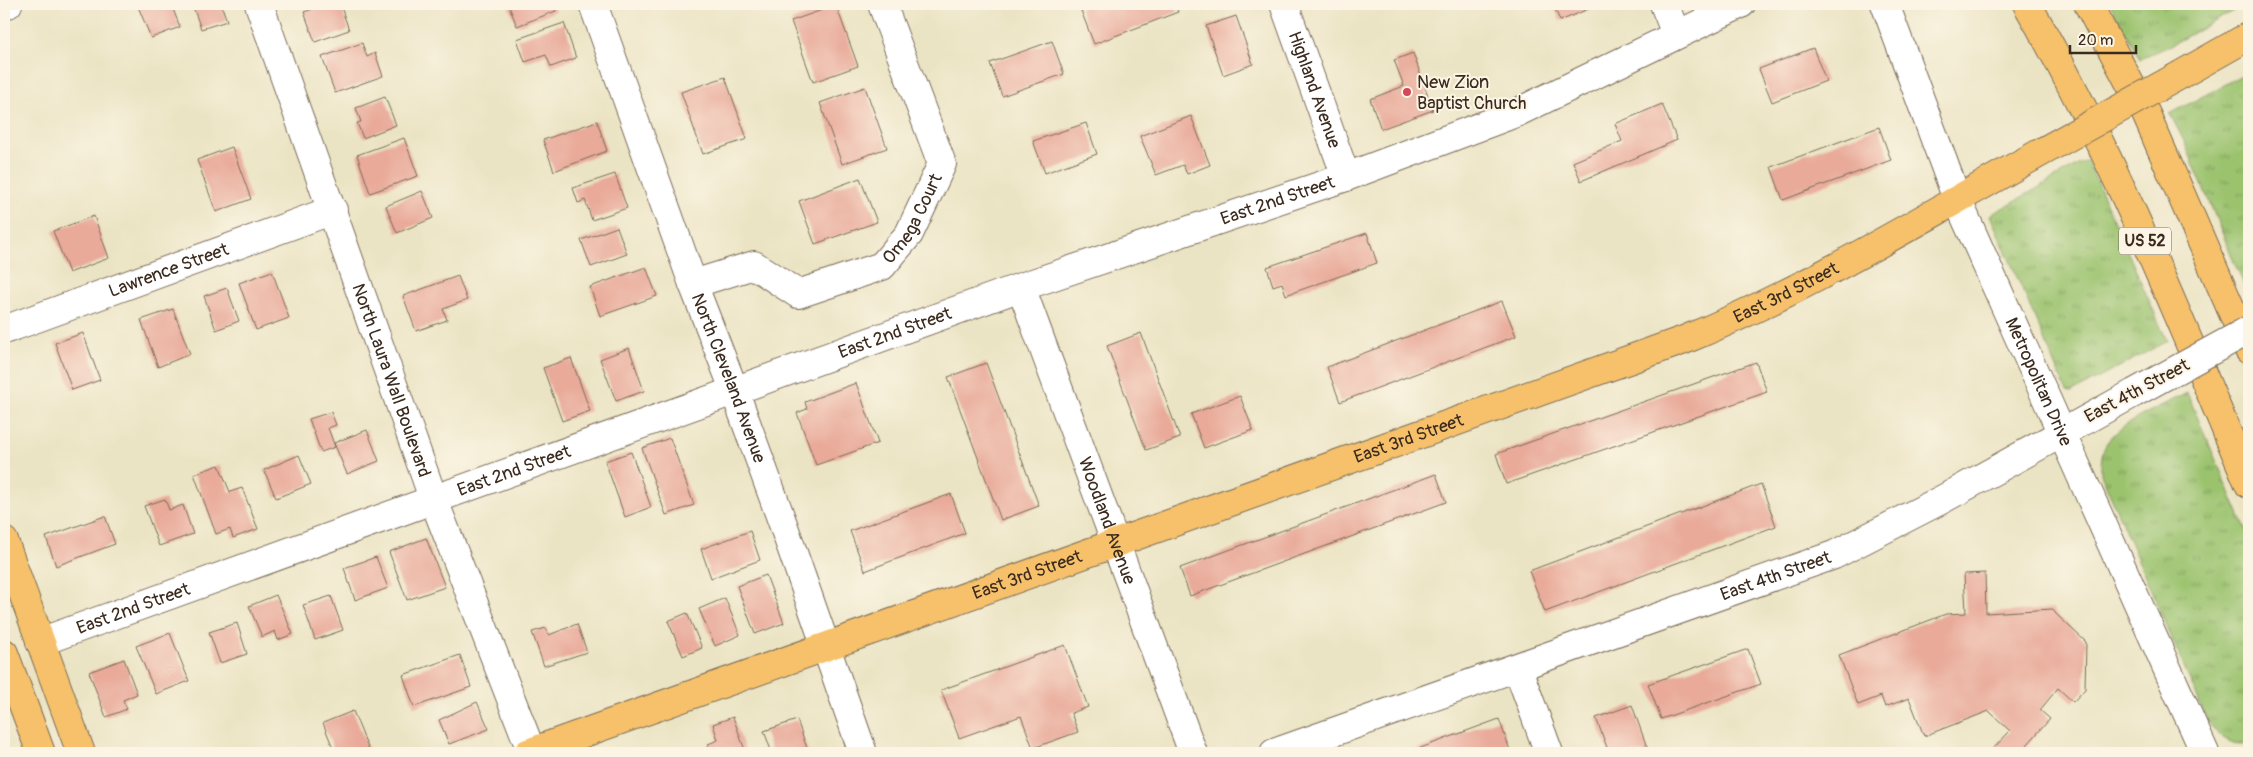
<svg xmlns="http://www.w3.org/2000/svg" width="2253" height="757" viewBox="0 0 2253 757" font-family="Pangolin,sans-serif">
  <defs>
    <pattern id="grass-tufts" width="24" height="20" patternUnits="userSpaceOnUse" patternTransform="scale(1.25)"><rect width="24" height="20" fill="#9bc36e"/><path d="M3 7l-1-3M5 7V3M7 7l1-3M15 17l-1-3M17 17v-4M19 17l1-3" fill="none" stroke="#809f5a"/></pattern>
  </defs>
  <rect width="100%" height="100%" fill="#fcf5e5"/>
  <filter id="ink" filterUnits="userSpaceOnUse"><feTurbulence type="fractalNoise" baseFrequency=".02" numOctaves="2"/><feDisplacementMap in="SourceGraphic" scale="10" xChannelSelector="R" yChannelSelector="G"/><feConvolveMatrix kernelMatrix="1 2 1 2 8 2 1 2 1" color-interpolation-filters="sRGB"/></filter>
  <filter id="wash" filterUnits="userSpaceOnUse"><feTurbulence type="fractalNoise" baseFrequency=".0096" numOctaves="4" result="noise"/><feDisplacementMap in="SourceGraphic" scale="20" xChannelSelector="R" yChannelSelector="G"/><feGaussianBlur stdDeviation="1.12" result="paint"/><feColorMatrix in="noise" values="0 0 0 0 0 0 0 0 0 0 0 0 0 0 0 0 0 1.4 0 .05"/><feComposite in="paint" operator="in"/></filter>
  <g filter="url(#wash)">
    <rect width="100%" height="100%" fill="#ebe4c4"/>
    <path fill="url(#grass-tufts)" stroke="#6b7646" d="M 2110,4 L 2246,4 L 2169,46 L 2140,59 Z
      M 2249,71 L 2249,297 L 2183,139 L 2170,114 Z
      M 2087,160 L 2167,341 L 2071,393 L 2067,392 L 1990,215 Z
      M 2187,393 L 2249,537 L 2249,743 C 2230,747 2217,735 2207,720 L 2101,474 C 2101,466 2101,456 2104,448 C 2114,424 2165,405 2187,393 Z"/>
    <g id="blocks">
      <path fill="#e9aa9a" d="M 137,4 L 171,4 L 180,27 L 151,38 Z
        M 192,4 L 221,4 L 227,21 L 201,29 Z
        M 326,4 L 340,4 L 349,30 L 315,42 L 304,12 Z
        M 508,4 L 553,4 L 556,11 L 517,26 Z
        M 1091,4 L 1175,4 L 1178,12 L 1094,44 L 1080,8 Z
        M 1553,4 L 1591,4 L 1593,7 L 1560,21 Z
        M 836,5 L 858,66 L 813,82 L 791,21 Z
        M 1236,16 L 1253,64 L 1223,75 L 1206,26 Z
        M 564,23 L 576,58 L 551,67 L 546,55 L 525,62 L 517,39 Z
        M 1052,41 L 1064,74 L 1002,96 L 990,63 Z
        M 362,43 L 367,57 L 375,53 L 383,76 L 335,93 L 322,57 Z
        M 1813,48 L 1826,81 L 1772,102 L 1759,69 Z
        M 1413,53 L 1433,110 L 1381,129 L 1370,99 L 1404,86 L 1394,60 Z
        M 725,77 L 747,139 L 703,154 L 681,92 Z
        M 865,87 L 887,148 L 842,164 L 820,103 Z
        M 385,97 L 396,125 L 363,138 L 357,123 L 361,122 L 356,108 Z
        M 1662,104 L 1677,140 L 1581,181 L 1573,162 L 1622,141 L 1615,124 Z
        M 1191,116 L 1210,165 L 1187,174 L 1183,165 L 1156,175 L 1140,136 Z
        M 597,121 L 607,151 L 554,171 L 543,140 Z
        M 1086,123 L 1097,154 L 1045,173 L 1033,141 Z
        M 1879,127 L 1891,160 L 1783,200 L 1771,167 Z
        M 404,138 L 418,176 L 370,193 L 357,155 Z
        M 232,147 L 251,199 L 216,212 L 197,160 Z
        M 615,174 L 627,208 L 592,220 L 585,200 L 578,203 L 573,188 Z
        M 860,178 L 877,222 L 815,244 L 799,201 Z
        M 422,191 L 433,218 L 397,233 L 386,206 Z
        M 94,216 L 109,258 L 69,273 L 53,231 Z
        M 617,227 L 627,254 L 591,267 L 581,240 Z
        M 1367,233 L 1377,263 L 1286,295 L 1282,283 L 1273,286 L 1267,267 Z
        M 646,267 L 657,296 L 600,316 L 590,287 Z
        M 272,271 L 289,318 L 256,330 L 239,283 Z
        M 458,276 L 467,300 L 443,309 L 447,320 L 416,331 L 403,296 Z
        M 227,288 L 239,321 L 216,330 L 204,296 Z
        M 1502,301 L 1516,336 L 1340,402 L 1327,367 Z
        M 173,309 L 190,354 L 158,367 L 141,320 Z
        M 83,333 L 100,380 L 72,390 L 55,343 Z
        M 1141,333 L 1180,438 L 1146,450 L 1107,346 Z
        M 629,348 L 644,391 L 616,401 L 600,359 Z
        M 571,358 L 590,411 L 562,421 L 543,368 Z
        M 1756,362 L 1767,392 L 1506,484 L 1496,454 Z
        M 986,363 L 1039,506 L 1001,520 L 948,377 Z
        M 856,383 L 878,443 L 816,465 L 797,413 L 807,409 L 805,402 Z
        M 1240,396 L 1253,430 L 1204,448 L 1191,414 Z
        M 331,412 L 336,425 L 328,428 L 335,447 L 321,452 L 309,419 Z
        M 367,430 L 379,461 L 347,474 L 334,443 Z
        M 670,438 L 694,505 L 666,515 L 642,448 Z
        M 631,452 L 651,507 L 625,517 L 605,461 Z
        M 299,455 L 311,484 L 276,498 L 264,470 Z
        M 219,465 L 230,492 L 242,488 L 258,529 L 233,538 L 230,529 L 216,534 L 194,474 Z
        M 1436,474 L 1446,502 L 1190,596 L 1180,568 Z
        M 1761,484 L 1776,526 L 1545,612 L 1529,571 Z
        M 951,494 L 965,533 L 865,571 L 850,531 Z
        M 165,499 L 169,510 L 183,505 L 193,534 L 159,546 L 144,506 Z
        M 105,516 L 115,544 L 56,566 L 46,537 Z
        M 750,531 L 760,560 L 711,578 L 701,549 Z
        M 426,538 L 445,587 L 407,600 L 389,552 Z
        M 376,557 L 388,588 L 355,600 L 344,568 Z
        M 1985,573 L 1986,613 L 2053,609 L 2055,613 L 2086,642 L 2085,689 L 2073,702 L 2058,688 L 2040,710 L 2050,719 L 2020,753 L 1989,753 L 2010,731 L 1989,711 L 1924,736 L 1909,698 L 1885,707 L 1881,696 L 1858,705 L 1839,655 L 1946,614 L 1966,613 L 1964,574 Z
        M 766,575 L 784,623 L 755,634 L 737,586 Z
        M 276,595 L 293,634 L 278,640 L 275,631 L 262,637 L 249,606 Z
        M 331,596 L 343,630 L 315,640 L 303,605 Z
        M 725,598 L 740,635 L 715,646 L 699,609 Z
        M 687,613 L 702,648 L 683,656 L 668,621 Z
        M 237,623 L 247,654 L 220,663 L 209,632 Z
        M 577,624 L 587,652 L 544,666 L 532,632 L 546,628 L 549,635 Z
        M 170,633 L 189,681 L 156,694 L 136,646 Z
        M 1065,645 L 1088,707 L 1071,713 L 1078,732 L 1033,748 L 1021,716 L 959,738 L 941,690 Z
        M 1748,649 L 1761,684 L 1661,719 L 1648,684 Z
        M 460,655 L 471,687 L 414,707 L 403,675 Z
        M 124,659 L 137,694 L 123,700 L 127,709 L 106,717 L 89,672 Z
        M 477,702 L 489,729 L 449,744 L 439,720 Z
        M 1632,705 L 1649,753 L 1609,753 L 1596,718 Z
        M 353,711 L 370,753 L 335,753 L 323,723 Z
        M 733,717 L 746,753 L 711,753 L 708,744 L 718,740 L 713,724 Z
        M 1499,719 L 1511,753 L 1407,753 Z
        M 797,720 L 808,751 L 801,753 L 772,753 L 764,731 Z"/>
    </g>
  </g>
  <g filter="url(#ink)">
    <use href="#blocks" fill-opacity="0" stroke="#796b58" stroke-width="1"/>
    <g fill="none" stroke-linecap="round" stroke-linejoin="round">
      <g stroke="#796b58" stroke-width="30">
        <g id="minor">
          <path id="s1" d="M 259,4 L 433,498 L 532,753"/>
          <path id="s2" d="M 593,4 L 693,284 L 735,392 L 783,524 L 863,753"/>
          <path id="s3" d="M 1284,4 L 1346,177"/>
          <path d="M 1664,4 L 1676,34"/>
          <path id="s4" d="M 1885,4 L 1957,199 L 2205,753"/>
          <path d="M 4,5 L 8,4"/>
          <path id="s5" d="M 693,284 L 754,265 L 798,294 L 882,266 L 909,234 L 942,164 L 882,4"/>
          <path id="s6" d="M 1021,287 L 1193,753"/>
          <path id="s7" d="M 4,330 L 333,210"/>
          <path id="s8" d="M 40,642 L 1021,287 L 1346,177 L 1516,113 L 1741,4"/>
          <path d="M 1518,669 L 1549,753"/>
          <path id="s9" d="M 1274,753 L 1834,555 L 1943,499 L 2134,393"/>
        </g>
      </g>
      <g stroke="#796b58" stroke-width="30">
        <g id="major">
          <path d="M 2182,74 L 2249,36"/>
          <path d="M 4,541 L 81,753"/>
          <path d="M 4,653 L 41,753"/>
          <path id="s10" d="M 528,753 L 1684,340 C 1804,291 1916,222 2029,159"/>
        </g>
      </g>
      <g stroke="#796b58" stroke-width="30">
        <path id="highway" d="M 2027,4 C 2115,157 2180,322 2249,484
          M 2088,4 L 2146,114 L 2249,350"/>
      </g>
      <use href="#minor" stroke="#fff" stroke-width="28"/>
      <use href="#major" stroke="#f6c16b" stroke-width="28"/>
      <use href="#highway" stroke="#f6c16b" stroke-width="28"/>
      <g stroke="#796b58" stroke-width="30" stroke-linecap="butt">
        <path id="minor-bridge" d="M 2134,393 L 2249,330"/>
      </g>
      <g stroke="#796b58" stroke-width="30" stroke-linecap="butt">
        <path id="major-bridge" d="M 2029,159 L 2182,74"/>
      </g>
      <use href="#minor-bridge" stroke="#fff" stroke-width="28"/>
      <use href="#major-bridge" stroke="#f6c16b" stroke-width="28"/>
    </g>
  </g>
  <circle fill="#d1495b" stroke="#fcf5e5" stroke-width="2" cx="1407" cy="92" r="5"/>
  <g text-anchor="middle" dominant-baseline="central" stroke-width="4" stroke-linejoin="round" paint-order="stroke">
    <rect fill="#fcf5e5" stroke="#75675a" stroke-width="1" x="2119" y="227.5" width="52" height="27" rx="4"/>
    <g font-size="16" font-weight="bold" fill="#3b2a1e">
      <text x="2145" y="241">US 52</text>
    </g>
    <g font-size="18" fill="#3b2a1e" stroke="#fcf5e5" text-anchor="start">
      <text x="1417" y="82">New Zion<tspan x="1417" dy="21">Baptist Church</tspan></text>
    </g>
    <g font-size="18" fill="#3b2a1e" stroke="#fcf5e5">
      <text stroke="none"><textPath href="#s3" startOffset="91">Highland Avenue</textPath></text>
      <text stroke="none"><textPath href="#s8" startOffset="1314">East 2nd Street</textPath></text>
      <text stroke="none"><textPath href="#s5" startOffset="262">Omega Court</textPath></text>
      <text stroke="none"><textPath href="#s7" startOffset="175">Lawrence Street</textPath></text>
      <text stroke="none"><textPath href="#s10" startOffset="1340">East 3rd Street</textPath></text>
      <text stroke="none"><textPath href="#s8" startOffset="909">East 2nd Street</textPath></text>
      <text stroke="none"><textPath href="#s2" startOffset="398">North Cleveland Avenue</textPath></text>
      <text stroke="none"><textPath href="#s1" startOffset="399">North Laura Wall Boulevard</textPath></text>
      <text stroke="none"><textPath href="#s4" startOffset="408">Metropolitan Drive</textPath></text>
      <text transform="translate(2137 391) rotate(-28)">East 4th Street</text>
      <text stroke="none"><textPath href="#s10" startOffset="935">East 3rd Street</textPath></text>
      <text stroke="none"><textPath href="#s8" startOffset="504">East 2nd Street</textPath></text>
      <text stroke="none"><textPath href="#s6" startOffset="249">Woodland Avenue</textPath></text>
      <text stroke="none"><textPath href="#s10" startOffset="530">East 3rd Street</textPath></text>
      <text stroke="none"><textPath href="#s9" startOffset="532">East 4th Street</textPath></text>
      <text stroke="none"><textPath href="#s8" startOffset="99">East 2nd Street</textPath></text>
    </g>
  </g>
  <rect width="2253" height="757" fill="none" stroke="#fcf5e5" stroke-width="20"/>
  <path d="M2070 45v8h66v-8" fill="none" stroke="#3b2a1e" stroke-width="2.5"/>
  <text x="2078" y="45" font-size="15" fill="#3b2a1e" stroke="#fcf5e5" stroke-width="4" paint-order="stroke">20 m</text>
</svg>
